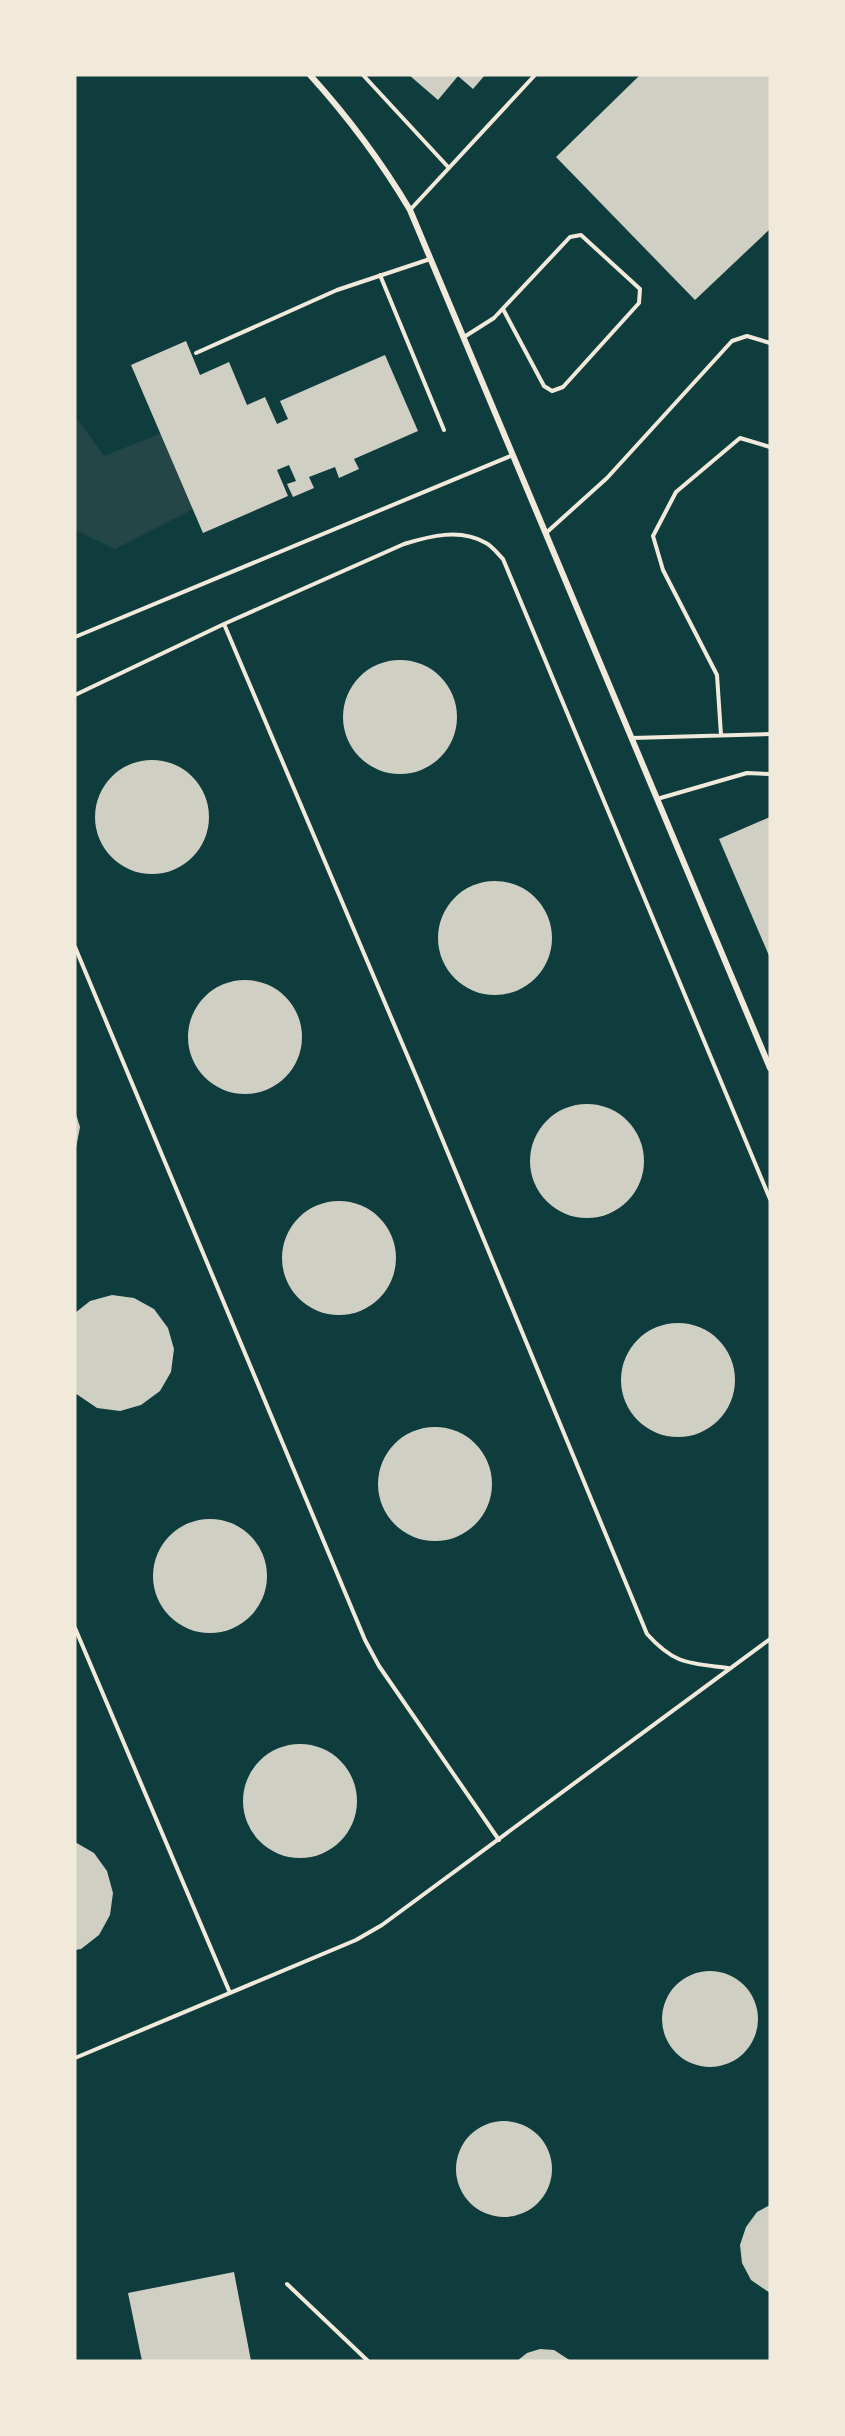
<svg xmlns="http://www.w3.org/2000/svg" width="845" height="2436" viewBox="0 0 845 2436" font-family="Overpass,sans-serif">
  <rect width="100%" height="100%" fill="#0f3d3e"/>
  <path fill="#244646" d="M 207,415 L 238,486 L 115,549 L 75,530 L 75,416 L 104,456 Z"/>
  <path fill="#cfcfc3" d="M 409,75 L 485,75 L 473,89 L 458,76 L 438,100 Z
    M 640,75 L 770,75 L 770,229 L 695,300 L 556,157 Z
    M 186,341 L 200,375 L 229,362 L 247,405 L 265,397 L 277,424 L 288,419 L 280,401 L 385,355 L 418,431 L 354,459 L 359,469 L 339,478 L 335,467 L 309,477 L 314,488 L 293,497 L 287,484 L 296,481 L 289,465 L 277,470 L 288,496 L 203,533 L 131,365 Z
    M343 717a57 57 0 1 1 114 0a57 57 0 1 1-114 0Z
    M95 817a57 57 0 1 1 114 0a57 57 0 1 1-114 0Z
    M 770,817 L 770,958 L 719,839 Z
    M438 938a57 57 0 1 1 114 0a57 57 0 1 1-114 0Z
    M188 1037a57 57 0 1 1 114 0a57 57 0 1 1-114 0Z
    M530 1161a57 57 0 1 1 114 0a57 57 0 1 1-114 0Z
    M 75,1111 L 80,1127 L 75,1153 Z
    M282 1258a57 57 0 1 1 114 0a57 57 0 1 1-114 0Z
    M 112,1295 L 134,1298 L 154,1309 L 168,1328 L 174,1349 L 171,1372 L 160,1391 L 141,1405 L 120,1411 L 97,1408 L 75,1393 L 75,1313 L 90,1301 Z
    M621 1380a57 57 0 1 1 114 0a57 57 0 1 1-114 0Z
    M378 1484a57 57 0 1 1 114 0a57 57 0 1 1-114 0Z
    M153 1576a57 57 0 1 1 114 0a57 57 0 1 1-114 0Z
    M243 1801a57 57 0 1 1 114 0a57 57 0 1 1-114 0Z
    M 75,1842 L 94,1853 L 107,1871 L 113,1893 L 110,1915 L 99,1935 L 81,1949 L 75,1950 Z
    M662 2019a48 48 0 1 1 96 0a48 48 0 1 1-96 0Z
    M456 2169a48 48 0 1 1 96 0a48 48 0 1 1-96 0Z
    M 770,2205 L 770,2293 L 751,2280 L 742,2263 L 740,2245 L 746,2227 L 757,2212 Z
    M 234,2272 L 251,2361 L 142,2361 L 128,2293 Z
    M 540,2349 L 554,2350 L 571,2361 L 517,2361 L 527,2353 Z"/>
  <g fill="none" stroke-linecap="round" stroke-linejoin="round">
    <path stroke="#f1e9da" stroke-width="4" d="M 363,75 L 449,168
      M 410,210 L 535,75
      M 380,275 L 444,430
      M 464,337 L 494,318 L 570,237 L 581,235 L 640,289 L 639,303 L 563,387 L 552,391 L 544,386 L 503,309
      M 196,353 L 337,290 L 430,259
      M 546,533 L 607,478 L 732,341 L 747,336 L 770,343
      M 224,624 L 419,1083 L 647,1634 C 675,1665 689,1663 728,1668
      M 75,637 L 513,455
      M 75,695 L 224,624 L 404,544 C 430,536 460,528 486,543 C 492,546 498,554 503,559 L 770,1199
      M 721,735 L 717,675 L 663,570 L 653,536 L 676,492 L 740,438 L 770,447
      M 632,738 L 770,734
      M 657,799 L 747,773 L 770,774
      M 75,947 L 365,1640 L 379,1666 L 499,1840
      M 75,1628 L 230,1993
      M 75,2058 L 356,1940 L 382,1925 L 770,1639
      M 287,2284 L 368,2361"/>
    <path stroke="#f1e9da" stroke-width="6" d="M 310,75 C 348,117 381,161 410,210 L 770,1068"/>
  </g>
  <rect width="845" height="2436" fill="none" stroke="#f1e9da" stroke-width="153"/>
</svg>
